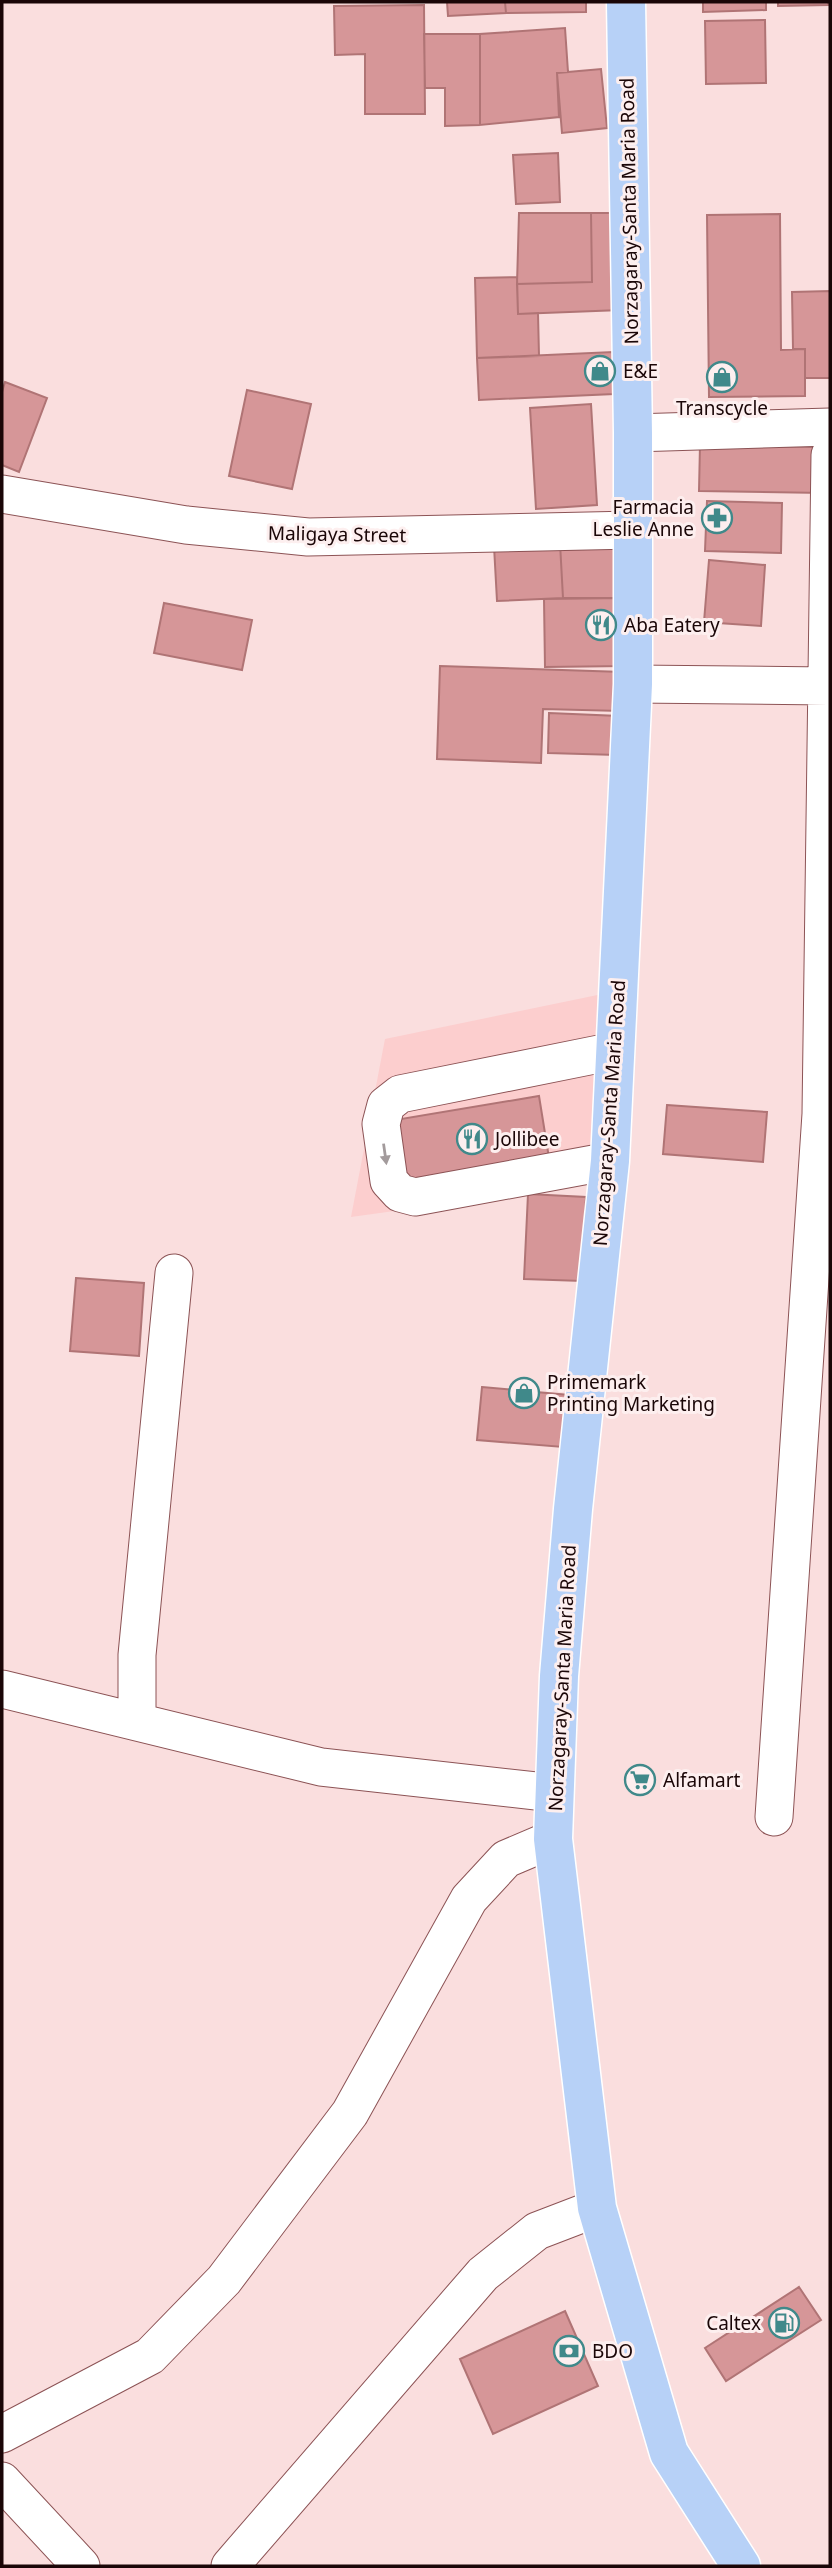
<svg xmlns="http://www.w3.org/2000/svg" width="832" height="2568" viewBox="0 0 832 2568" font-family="'Noto Sans',sans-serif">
  <rect width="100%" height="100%" fill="#fadede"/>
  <path fill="#fccece" d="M 612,992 L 590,1184 L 351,1217 L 385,1039 Z"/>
  <path fill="#d69698" stroke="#b07475" stroke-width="2" d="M 447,2 L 505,2 L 506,13 L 448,16 Z
    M 505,2 L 586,2 L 586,12 L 506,13 Z
    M 703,2 L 766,2 L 766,10 L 703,12 Z
    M 778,2 L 828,2 L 828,5 L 778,6 Z
    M 424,5 L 425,114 L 365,114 L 365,54 L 335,55 L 334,6 Z
    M 765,20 L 766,83 L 706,84 L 705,21 Z
    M 565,28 L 568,72 L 557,73 L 559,117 L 480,125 L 480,34 Z
    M 424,34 L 480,34 L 480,125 L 445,126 L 445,88 L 425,88 Z
    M 601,69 L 607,128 L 562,133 L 557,73 Z
    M 558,153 L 560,202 L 516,204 L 513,155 Z
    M 519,213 L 591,213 L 592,282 L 517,284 Z
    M 591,213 L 619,213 L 621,310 L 518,314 L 517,284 L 592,282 Z
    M 780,214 L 781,350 L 805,349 L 805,396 L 709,397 L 707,215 Z
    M 517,277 L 518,314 L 538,313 L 539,356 L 477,358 L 475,278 Z
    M 830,291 L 830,378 L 805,378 L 805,349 L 793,349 L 792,292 Z
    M 613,352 L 614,394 L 479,400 L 477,358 Z
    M 5,382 L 47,398 L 19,472 L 2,465 L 2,392 Z
    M 247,390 L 311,404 L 292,489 L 229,476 Z
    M 591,404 L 597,505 L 536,509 L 530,408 Z
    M 700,445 L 824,447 L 824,493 L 699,491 Z
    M 707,501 L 782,503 L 781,553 L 705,551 Z
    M 621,539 L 624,598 L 563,598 L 560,543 Z
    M 560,543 L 563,598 L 497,601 L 494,546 Z
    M 709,560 L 765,565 L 761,626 L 704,622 Z
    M 624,598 L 625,666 L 545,667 L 544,599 Z
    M 164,603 L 252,620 L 242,670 L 154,653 Z
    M 440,666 L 623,672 L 621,711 L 543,709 L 541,763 L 437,759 Z
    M 549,713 L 619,716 L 617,755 L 548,753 Z
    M 539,1096 L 549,1158 L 405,1181 L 395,1120 Z
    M 667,1105 L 767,1112 L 763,1162 L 663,1154 Z
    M 528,1194 L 586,1197 L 582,1281 L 524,1279 Z
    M 76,1278 L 144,1283 L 139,1356 L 70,1351 Z
    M 482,1387 L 569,1395 L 563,1447 L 477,1440 Z
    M 799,2287 L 821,2320 L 726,2381 L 705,2348 Z
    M 565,2311 L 598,2386 L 493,2434 L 460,2359 Z"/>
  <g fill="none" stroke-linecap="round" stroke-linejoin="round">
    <g stroke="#8c5355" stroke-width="39">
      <path id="minor" d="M 633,433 L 830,427
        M 2,494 L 186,525 L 308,537 L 633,530
        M 633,684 L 828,686
        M 610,1161 L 415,1197 L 400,1193 L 389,1181 L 381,1124 L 386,1105 L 400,1094 L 614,1051
        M 2,1689 L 321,1767 L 554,1793
        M 137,1721 L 137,1655 L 174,1273
        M 774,1817 L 821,1114 L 830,455
        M 2,2434 L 150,2356 L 224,2280 L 350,2113 L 469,1899 L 506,1859 L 553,1839
        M 2,2481 L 81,2566
        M 230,2566 L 483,2274 L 537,2231 L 597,2208"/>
    </g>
    <g stroke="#fff" stroke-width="41">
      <path id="major" d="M 626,2 L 633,433 L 633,684 L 610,1161 L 573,1509 L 559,1676 L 553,1839 L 597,2208 L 669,2453 L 741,2566"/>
    </g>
    <use href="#minor" stroke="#fff" stroke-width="37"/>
    <use href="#major" stroke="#b7d1f7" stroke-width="38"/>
  </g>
  <defs><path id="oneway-solid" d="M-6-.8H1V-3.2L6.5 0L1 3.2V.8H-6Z" transform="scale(1.75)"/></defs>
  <use fill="#a39b9c" href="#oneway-solid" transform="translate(385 1154) rotate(82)"/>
  <defs>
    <g id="shop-ring" transform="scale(1.575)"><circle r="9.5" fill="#fdefef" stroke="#40898a" stroke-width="1.5"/><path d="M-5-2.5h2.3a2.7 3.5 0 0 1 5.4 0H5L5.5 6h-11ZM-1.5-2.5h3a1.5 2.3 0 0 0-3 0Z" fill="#40898a"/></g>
    <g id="pharmacy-ring" transform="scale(1.575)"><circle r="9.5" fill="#fdefef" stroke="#40898a" stroke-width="1.5"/><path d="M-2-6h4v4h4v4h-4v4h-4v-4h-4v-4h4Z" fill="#40898a"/></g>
    <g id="restaurant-ring" transform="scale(1.575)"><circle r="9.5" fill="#fdefef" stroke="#40898a" stroke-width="1.5"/><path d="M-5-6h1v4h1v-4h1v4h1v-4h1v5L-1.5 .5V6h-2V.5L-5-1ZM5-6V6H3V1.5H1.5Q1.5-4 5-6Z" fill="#40898a"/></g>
    <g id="supermarket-ring" transform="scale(1.575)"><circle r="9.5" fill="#fdefef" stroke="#40898a" stroke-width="1.5"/><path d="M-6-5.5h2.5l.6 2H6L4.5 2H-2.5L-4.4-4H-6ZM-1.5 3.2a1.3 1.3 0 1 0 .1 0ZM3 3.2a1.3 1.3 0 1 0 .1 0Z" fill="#40898a"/></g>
    <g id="fuel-ring" transform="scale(1.575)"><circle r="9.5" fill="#fdefef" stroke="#40898a" stroke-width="1.5"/><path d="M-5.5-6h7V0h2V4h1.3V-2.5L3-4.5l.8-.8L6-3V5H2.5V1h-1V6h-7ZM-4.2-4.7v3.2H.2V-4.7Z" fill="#40898a"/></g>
    <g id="bank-ring" transform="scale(1.575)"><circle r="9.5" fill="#fdefef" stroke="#40898a" stroke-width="1.5"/><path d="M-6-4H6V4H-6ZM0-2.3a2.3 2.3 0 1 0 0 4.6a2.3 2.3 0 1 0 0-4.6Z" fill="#40898a"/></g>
  </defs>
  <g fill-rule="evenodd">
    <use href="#shop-ring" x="600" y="371"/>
    <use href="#shop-ring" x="722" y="377"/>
    <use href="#pharmacy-ring" x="717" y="518"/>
    <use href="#restaurant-ring" x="601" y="625"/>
    <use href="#restaurant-ring" x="472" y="1139"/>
    <use href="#shop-ring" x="524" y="1393"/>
    <use href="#supermarket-ring" x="640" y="1780"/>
    <use href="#fuel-ring" x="784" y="2323"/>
    <use href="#bank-ring" x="569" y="2351"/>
  </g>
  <g text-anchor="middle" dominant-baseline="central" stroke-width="6" stroke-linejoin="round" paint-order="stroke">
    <g font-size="19" fill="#1a0607" stroke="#fdefef">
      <text transform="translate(629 211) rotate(-91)">Norzagaray-Santa Maria Road</text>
      <text transform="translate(337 534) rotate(1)">Maligaya Street</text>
      <text transform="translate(609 1113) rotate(-86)">Norzagaray-Santa Maria Road</text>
      <text transform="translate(562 1678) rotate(-87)">Norzagaray-Santa Maria Road</text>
    </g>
    <g font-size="19" fill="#1a0607" stroke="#fdefef" text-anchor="start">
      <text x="623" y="371">E&amp;E</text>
      <text x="722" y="408" text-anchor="middle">Transcycle</text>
      <text x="694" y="507" text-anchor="end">Farmacia<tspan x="694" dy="22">Leslie Anne</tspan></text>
      <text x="624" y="625">Aba Eatery</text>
      <text x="495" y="1139">Jollibee</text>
      <text x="547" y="1382">Primemark<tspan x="547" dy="22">Printing Marketing</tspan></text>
      <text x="663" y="1780">Alfamart</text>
      <text x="761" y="2323" text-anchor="end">Caltex</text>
      <text x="592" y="2351">BDO</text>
    </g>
  </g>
  <rect width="832" height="2568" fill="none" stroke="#1a0607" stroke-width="7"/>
</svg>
